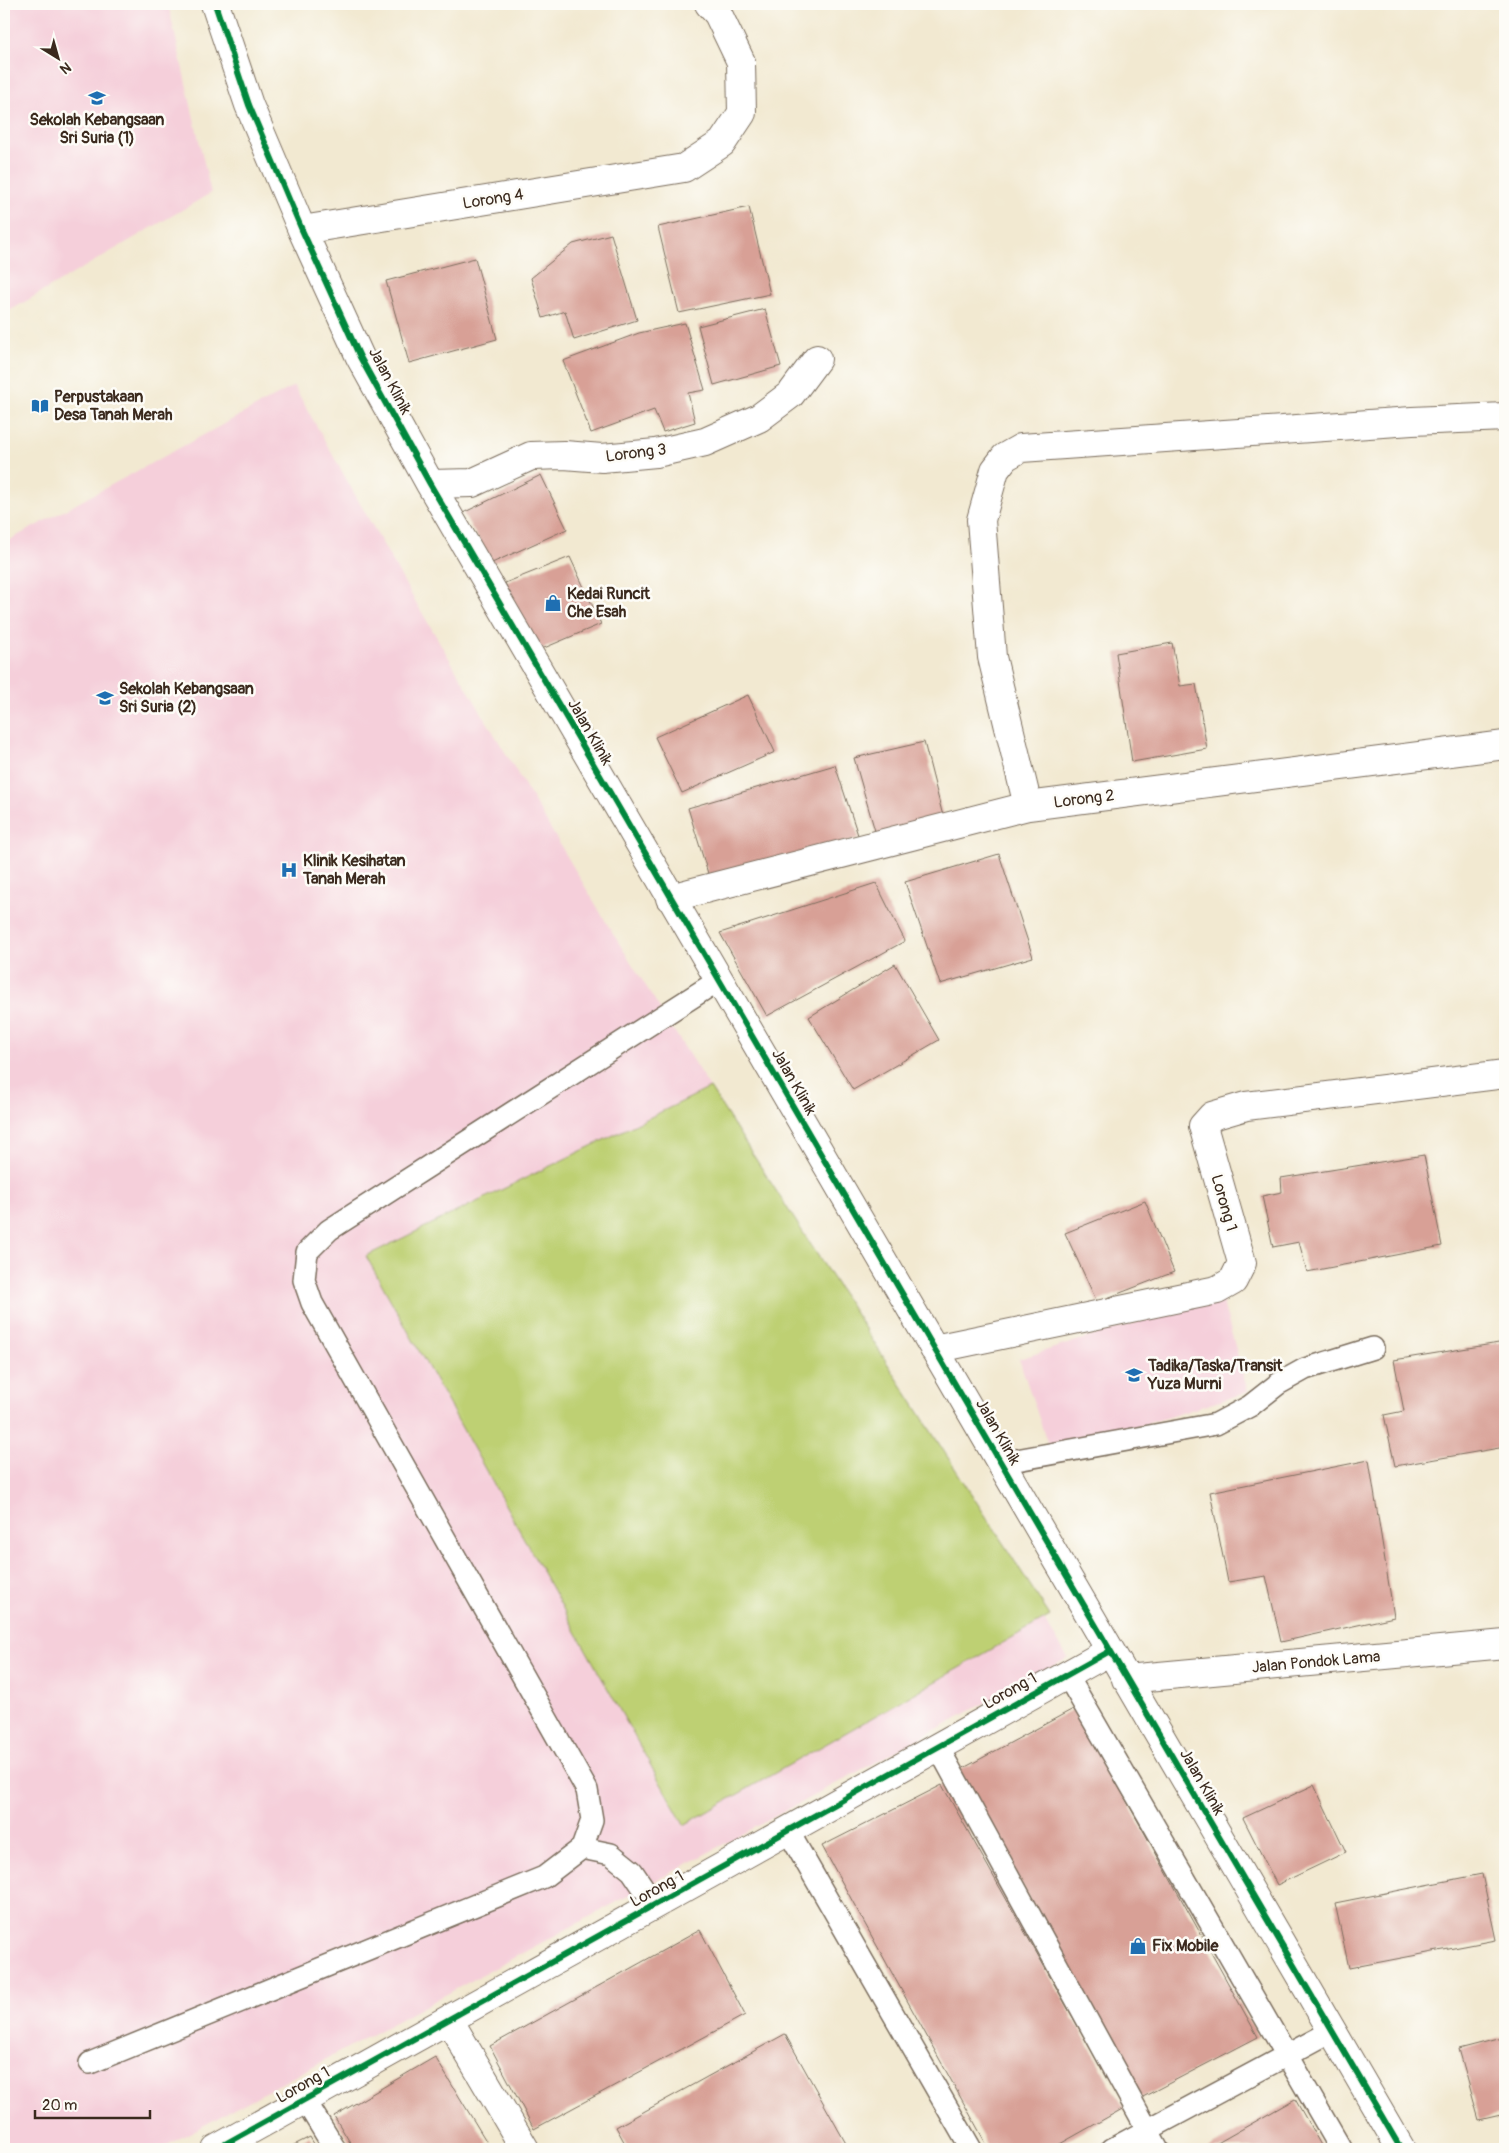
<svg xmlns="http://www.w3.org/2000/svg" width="1509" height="2153" viewBox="0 0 1509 2153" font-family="Pangolin,sans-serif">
  <rect width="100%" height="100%" fill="#fdfcf7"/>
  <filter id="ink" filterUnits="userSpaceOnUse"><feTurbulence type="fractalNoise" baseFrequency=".02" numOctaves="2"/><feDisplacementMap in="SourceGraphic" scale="10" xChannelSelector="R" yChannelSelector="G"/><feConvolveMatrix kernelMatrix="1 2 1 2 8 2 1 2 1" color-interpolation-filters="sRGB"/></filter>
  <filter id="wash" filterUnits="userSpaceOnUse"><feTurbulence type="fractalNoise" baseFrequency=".0096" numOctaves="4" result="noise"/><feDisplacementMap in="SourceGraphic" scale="20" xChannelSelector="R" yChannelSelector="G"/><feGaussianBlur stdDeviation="1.12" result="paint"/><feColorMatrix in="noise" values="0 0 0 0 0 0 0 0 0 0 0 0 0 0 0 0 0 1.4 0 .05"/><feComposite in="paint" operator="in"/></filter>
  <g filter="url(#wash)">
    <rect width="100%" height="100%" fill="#f2e9d1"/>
    <path fill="#f5cfda" d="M 4,4 L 168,4 L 211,193 L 4,314 Z
      M 294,386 L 408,589 L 612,932 L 1068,1658 L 160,2149 L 4,2149 L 4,543 Z
      M 1221,1296 L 1248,1392 L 1051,1454 L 1019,1359 Z"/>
    <path fill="#bed073" stroke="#7c7d48" d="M 710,1088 L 1050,1616 L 684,1825 L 366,1256 Z"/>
    <g id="blocks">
      <path fill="#d8a096" d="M 749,207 L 770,294 L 679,313 L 658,227 Z
        M 611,234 L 637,320 L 574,340 L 565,311 L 543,318 L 531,278 L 573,244 Z
        M 475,258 L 497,339 L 409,363 L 386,281 Z
        M 765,309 L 781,366 L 714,385 L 698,326 Z
        M 685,323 L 705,390 L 688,393 L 695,422 L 663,432 L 654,410 L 591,433 L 563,361 L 639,333 Z
        M 541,475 L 567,529 L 492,563 L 463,513 Z
        M 570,557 L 601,624 L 537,651 L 505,583 Z
        M 1172,643 L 1180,686 L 1196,684 L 1207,749 L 1132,762 L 1116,653 Z
        M 748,695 L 775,752 L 682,793 L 655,737 Z
        M 924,742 L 944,820 L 877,838 L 854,758 Z
        M 835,765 L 859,838 L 710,880 L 688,808 Z
        M 999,854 L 1033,957 L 940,984 L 905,882 Z
        M 876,883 L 905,941 L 767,1016 L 720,933 Z
        M 895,964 L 939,1040 L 853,1090 L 809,1017 Z
        M 1424,1155 L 1442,1246 L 1307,1272 L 1299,1242 L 1273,1247 L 1262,1196 L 1282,1192 L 1281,1178 Z
        M 1145,1201 L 1174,1272 L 1097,1302 L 1065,1233 Z
        M 1505,1342 L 1505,1447 L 1395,1466 L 1384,1415 L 1404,1411 L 1394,1360 Z
        M 1369,1460 L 1394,1617 L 1281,1642 L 1266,1576 L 1228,1582 L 1210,1492 Z
        M 1075,1708 L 1258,2037 L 1141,2098 L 958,1771 Z
        M 942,1785 L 1124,2108 L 1051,2149 L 989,2149 L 822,1846 Z
        M 1314,1785 L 1346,1852 L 1277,1885 L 1243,1818 Z
        M 1482,1874 L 1496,1940 L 1349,1968 L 1335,1903 Z
        M 700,1930 L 745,2015 L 534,2129 L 490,2046 Z
        M 785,2034 L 849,2149 L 628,2149 L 616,2127 Z
        M 1505,2037 L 1505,2114 L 1479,2120 L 1459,2049 Z
        M 435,2057 L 491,2149 L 354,2149 L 334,2116 Z
        M 1295,2099 L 1323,2149 L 1207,2149 Z
        M 310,2137 L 317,2149 L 286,2149 Z"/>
    </g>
  </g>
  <g filter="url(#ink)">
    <use href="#blocks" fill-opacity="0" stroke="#7b6d5d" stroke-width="1"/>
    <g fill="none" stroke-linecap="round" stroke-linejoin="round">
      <g stroke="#7b6d5d" stroke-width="24">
        <path id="lane" d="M 1000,1463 L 1216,1424 L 1250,1406 L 1278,1384 L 1305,1369 L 1373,1348
          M 1067,1675 L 1341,2149
          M 938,1747 L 1158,2149
          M 788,1831 L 971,2149
          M 582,1848 L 611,1854 L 632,1871 L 655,1905
          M 90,2063 L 544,1877 L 582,1848 L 592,1820 L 587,1790 L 312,1303 L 304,1280 L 307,1252 L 329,1230 L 719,980
          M 305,2100 L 335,2149
          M 1112,2149 L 1332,2031"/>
      </g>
      <g stroke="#7b6d5d" stroke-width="30">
        <path id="street" d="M 215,4 L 249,105 L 302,230 L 360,357 L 430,484 L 1401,2149
          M 302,230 L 684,168 L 722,143 L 742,113 L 741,62 L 718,14 L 709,4
          M 430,484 L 472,483 L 531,456 L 564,455 L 602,458 L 656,453 L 705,442 L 759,418 L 791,394 L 817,359
          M 1028,806 L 992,657 L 981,520 L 995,470 L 1005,457 L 1021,448 L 1412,421 L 1505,417
          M 670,898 L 1028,806 L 1505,745
          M 934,1349 L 1217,1290 L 1233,1281 L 1242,1263 L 1203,1126 L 1212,1116 L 1246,1106 L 1505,1074
          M 1126,1679 L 1505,1644
          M 449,2020 L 525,2149
          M 216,2149 L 1110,1651"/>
      </g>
      <use href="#lane" stroke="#fff" stroke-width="21"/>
      <use href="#street" stroke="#fff" stroke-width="28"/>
      <g stroke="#fdfcf7" stroke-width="9">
        <path id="cycleway" d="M 215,4 L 249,105 L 302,230 L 360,357 L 430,484 L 1401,2149
          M 216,2149 L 1110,1651"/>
      </g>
      <use href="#cycleway" stroke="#00873e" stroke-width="6"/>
    </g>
  </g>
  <defs>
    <g id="school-bare" transform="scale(1.35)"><path d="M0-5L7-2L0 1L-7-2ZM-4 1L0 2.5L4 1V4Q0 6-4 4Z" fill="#1f6fb2" stroke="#fdfcf7" stroke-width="2.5" paint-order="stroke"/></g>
    <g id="library-bare" transform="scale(1.35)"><path d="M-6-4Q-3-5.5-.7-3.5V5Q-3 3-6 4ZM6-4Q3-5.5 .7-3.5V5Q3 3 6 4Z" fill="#1f6fb2" stroke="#fdfcf7" stroke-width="2.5" paint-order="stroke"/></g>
    <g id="shop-bare" transform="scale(1.35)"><path d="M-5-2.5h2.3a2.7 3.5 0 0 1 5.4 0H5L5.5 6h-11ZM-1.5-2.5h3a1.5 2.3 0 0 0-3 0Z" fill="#1f6fb2" stroke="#fdfcf7" stroke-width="2.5" paint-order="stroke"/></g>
    <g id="hospital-bare" transform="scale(1.35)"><path d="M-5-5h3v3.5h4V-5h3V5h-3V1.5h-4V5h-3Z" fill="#1f6fb2" stroke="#fdfcf7" stroke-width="2.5" paint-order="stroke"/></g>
  </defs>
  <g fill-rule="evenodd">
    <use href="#school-bare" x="97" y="98"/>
    <use href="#library-bare" x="40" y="406"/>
    <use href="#shop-bare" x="553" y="603"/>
    <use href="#school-bare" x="105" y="698"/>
    <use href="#hospital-bare" x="289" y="870"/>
    <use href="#school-bare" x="1134" y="1375"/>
    <use href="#shop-bare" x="1138" y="1946"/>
  </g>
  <g text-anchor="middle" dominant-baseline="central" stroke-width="5" stroke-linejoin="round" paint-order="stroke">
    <g font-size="16" font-weight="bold" fill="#3b2a1e" stroke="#fdfcf7" text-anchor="start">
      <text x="97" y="120" text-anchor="middle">Sekolah Kebangsaan<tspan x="97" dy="18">Sri Suria (1)</tspan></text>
      <text x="54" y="397">Perpustakaan<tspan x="54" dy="18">Desa Tanah Merah</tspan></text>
      <text x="567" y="594">Kedai Runcit<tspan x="567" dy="18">Che Esah</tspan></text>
      <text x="119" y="689">Sekolah Kebangsaan<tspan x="119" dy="18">Sri Suria (2)</tspan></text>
      <text x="303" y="861">Klinik Kesihatan<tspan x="303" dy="18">Tanah Merah</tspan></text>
      <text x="1148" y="1366">Tadika/Taska/Transit<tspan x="1148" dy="18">Yuza Murni</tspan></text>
      <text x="1152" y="1946">Fix Mobile</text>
    </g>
    <g font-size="16" fill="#3b2a1e" stroke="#fdfcf7">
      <text transform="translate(493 199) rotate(-9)">Lorong 4</text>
      <text transform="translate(390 381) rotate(62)">Jalan Klinik</text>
      <text transform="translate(636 453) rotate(-7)">Lorong 3</text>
      <text transform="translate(590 732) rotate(60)">Jalan Klinik</text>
      <text transform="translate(1084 799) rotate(-7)">Lorong 2</text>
      <text transform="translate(794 1082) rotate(60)">Jalan Klinik</text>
      <text transform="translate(1224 1203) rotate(74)">Lorong 1</text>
      <text transform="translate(998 1432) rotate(60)">Jalan Klinik</text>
      <text transform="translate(1316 1662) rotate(-5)">Jalan Pondok Lama</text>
      <text transform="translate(1010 1691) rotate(-29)">Lorong 1</text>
      <text transform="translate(1202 1782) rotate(60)">Jalan Klinik</text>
      <text transform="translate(657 1889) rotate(-29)">Lorong 1</text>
      <text transform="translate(303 2085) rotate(-29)">Lorong 1</text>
    </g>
  </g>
  <rect width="1509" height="2153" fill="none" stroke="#fdfcf7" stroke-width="20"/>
  <g transform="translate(58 58) rotate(143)" stroke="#fdfcf7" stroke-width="4" paint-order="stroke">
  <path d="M0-4L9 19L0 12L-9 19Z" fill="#3b2a1e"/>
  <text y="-8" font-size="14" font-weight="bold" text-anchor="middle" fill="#3b2a1e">N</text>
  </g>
  <path d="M35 2110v8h115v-8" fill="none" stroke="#3b2a1e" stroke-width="2.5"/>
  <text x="42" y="2110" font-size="15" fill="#3b2a1e" stroke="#fdfcf7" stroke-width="4" paint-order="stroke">20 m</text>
</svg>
